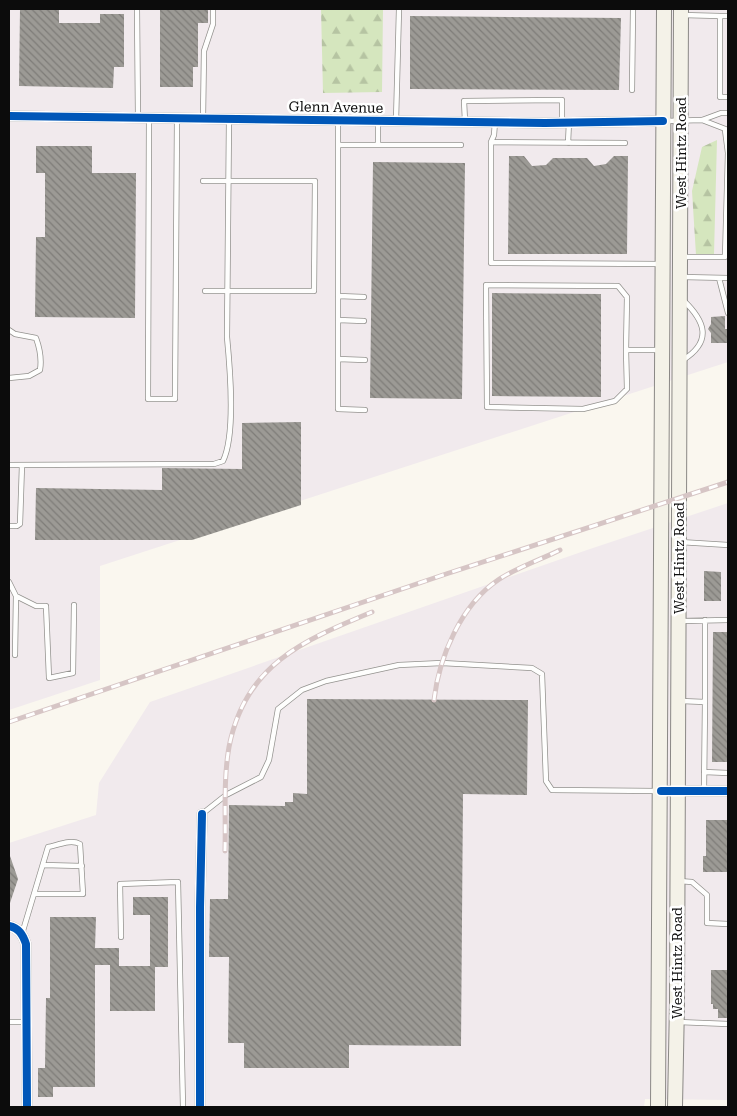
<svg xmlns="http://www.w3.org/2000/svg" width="737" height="1116" viewBox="0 0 737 1116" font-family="'Roboto Serif',serif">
  <defs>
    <pattern id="forest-firs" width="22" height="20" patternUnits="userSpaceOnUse" patternTransform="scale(1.25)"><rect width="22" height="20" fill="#d5e6be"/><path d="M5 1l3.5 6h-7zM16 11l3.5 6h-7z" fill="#b6c4a2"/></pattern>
    <pattern id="building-back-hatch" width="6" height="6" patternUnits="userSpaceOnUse" patternTransform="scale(1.25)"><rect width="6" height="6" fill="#9c9a95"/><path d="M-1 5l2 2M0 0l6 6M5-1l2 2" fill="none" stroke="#7e7c78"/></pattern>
  </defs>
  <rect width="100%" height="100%" fill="#faf7ef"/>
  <path fill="#f1eaed" d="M 9,9 L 728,9 L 728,362 L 100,566 L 100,680 L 9,710 Z
    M 728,503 L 728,1100 L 645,1099 L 644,1107 L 9,1107 L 9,843 L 96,815 L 99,783 L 150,702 L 587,550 Z"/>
  <path fill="url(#forest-firs)" d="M 321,9 L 383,9 L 382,92 L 323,93 Z
    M 717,140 L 714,254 L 696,255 L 692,191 L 702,147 Z"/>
  <path fill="url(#building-back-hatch)" d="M 20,9 L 59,9 L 59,23 L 100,23 L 100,14 L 124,14 L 124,67 L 114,67 L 113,88 L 19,86 Z
    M 160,9 L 208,10 L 208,23 L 198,23 L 198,67 L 193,67 L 193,87 L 160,87 Z
    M 410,16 L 621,18 L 619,90 L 410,89 Z
    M 36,146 L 92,146 L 92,173 L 136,173 L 135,318 L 35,317 L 36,237 L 45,237 L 45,173 L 36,173 Z
    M 509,156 L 524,156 L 532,166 L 546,165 L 553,158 L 587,158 L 594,166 L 606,164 L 614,156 L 628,156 L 627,254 L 508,254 Z
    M 373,162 L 465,163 L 462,399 L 370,398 Z
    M 492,293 L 601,294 L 601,397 L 492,396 Z
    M 725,316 L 725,329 L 728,329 L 728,343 L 711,343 L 711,333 L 708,329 L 711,324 L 711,317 Z
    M 301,422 L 301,505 L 192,540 L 35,540 L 36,488 L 162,490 L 162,468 L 242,469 L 242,423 Z
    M 704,571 L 721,572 L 721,601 L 704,601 Z
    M 713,632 L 728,632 L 728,762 L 712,762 Z
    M 307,699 L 528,700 L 527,795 L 463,794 L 461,1046 L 349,1045 L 349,1068 L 244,1068 L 244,1043 L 228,1043 L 229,957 L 209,957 L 210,899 L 228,899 L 229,805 L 285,806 L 285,802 L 293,802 L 293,793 L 307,794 Z
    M 706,820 L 728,820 L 728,870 L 727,870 L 727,872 L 703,872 L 703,856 L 706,856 Z
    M 9,856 L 10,856 L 18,879 L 10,903 L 9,903 Z
    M 133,897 L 168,897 L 168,967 L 155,967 L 155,1011 L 110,1011 L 110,965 L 95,965 L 95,1087 L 53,1087 L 53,1097 L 38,1097 L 38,1068 L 45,1068 L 46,998 L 50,998 L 50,917 L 96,917 L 95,948 L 119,948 L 119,966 L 150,966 L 150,915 L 133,915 Z
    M 711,970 L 728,970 L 728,1018 L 718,1018 L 718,1009 L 713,1009 L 713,1004 L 711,1004 Z"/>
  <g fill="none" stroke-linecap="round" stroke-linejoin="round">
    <g stroke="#93928e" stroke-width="6">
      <path id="service" d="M 137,9 L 138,117
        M 682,15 L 720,16
        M 728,16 L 720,16 L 720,97 L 728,97
        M 632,90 L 633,9
        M 149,118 L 148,399 L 175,399 L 177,119
        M 203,118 L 204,51 L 213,24 L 213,9
        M 338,120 L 338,409 L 365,410
        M 378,120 L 378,145 L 461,145
        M 702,120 L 728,130
        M 396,121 L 399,9
        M 465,121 L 464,101 L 562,100 L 562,122
        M 666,121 L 702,120 L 721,113 L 728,113
        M 725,130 L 728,153
        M 491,142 L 494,135 L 495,122
        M 568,143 L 569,122
        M 625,143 L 491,142 L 491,263 L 661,264
        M 338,145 L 378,145
        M 203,181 L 315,181 L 314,291 L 205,291
        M 682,257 L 725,257 L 728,153
        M 682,277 L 728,278
        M 719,278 L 728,313
        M 338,296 L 364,297
        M 683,300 C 705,321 713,341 683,360
        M 338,320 L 364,321
        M 9,330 L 15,334 L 36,338 C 40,349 42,358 40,370 L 29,376 L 9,378
        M 626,350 L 627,389 L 615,401 L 583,409 L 487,407 L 486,285 L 618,286 L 627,297 L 626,350 L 659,350
        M 338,359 L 365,360
        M 9,465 L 214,464 L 223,461 C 236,434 230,368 227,337 L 229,119
        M 9,526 L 17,526 L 20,524 L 22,465
        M 680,542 L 728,545
        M 9,582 L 16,596 L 15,655
        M 16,596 L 36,606 L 46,606 L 49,678 L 73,673 L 74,605
        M 680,621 L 728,620
        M 681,701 L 705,702 L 705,620
        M 704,772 L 728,773
        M 704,791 L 705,702
        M 202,814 L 226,795 L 261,777 L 269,760 L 278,709 L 302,690 L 326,681 L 399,665 L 442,663 L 532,668 L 542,674 L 546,781 L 552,790 L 657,791
        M 43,865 L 82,866
        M 679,881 L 692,882 L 707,895 L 707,923 L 728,924
        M 22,934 L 48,847 C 58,845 71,839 80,844 L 83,894 L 34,894
        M 121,937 L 120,884 L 178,882 L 183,1107
        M 9,1022 L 26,1022
        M 678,1022 L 728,1024"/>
    </g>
    <g stroke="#93928e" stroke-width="11">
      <path id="minor" d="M 9,116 L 545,123 L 663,121
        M 661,791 L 728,791
        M 9,926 C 19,928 23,935 26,944 L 27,1107
        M 200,1107 L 200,907 L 202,814"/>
    </g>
    <g stroke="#8a8885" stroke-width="16">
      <path id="secondary" d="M 658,1107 L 664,9
        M 675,1107 L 677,1003 L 681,9"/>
    </g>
    <use href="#service" stroke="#fefefd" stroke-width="4.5"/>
    <use href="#minor" stroke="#fefefd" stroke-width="9"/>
    <use href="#secondary" stroke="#f4f2e8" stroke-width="14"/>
    <g stroke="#d6c5c5" stroke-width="5">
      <path id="rail" d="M 434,700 C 439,657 461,605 498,580 C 514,569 542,559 560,550
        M 9,722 L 446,574 L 728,482
        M 225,851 C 226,817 223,781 229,747 C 245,665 302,641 372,612"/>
    </g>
    <use href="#rail" stroke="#fff" stroke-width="3" stroke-dasharray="9" stroke-linecap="butt"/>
    <g stroke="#fff" stroke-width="11">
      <path id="cycleway" d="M 9,116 L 545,123 L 663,121
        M 661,791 L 728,791
        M 9,926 C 19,928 23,935 26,944 L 27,1107
        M 200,1107 L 200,907 L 202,814"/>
    </g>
    <use href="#cycleway" stroke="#0057b8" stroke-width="8"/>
  </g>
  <g text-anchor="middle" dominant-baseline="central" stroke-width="5" stroke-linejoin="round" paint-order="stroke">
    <g font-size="14" fill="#0c0c0c" stroke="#fff">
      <text transform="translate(336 107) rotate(1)">Glenn Avenue</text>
      <text transform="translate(681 153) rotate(-90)">West Hintz Road</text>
      <text transform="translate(679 558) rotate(-90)">West Hintz Road</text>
      <text transform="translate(677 963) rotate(-90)">West Hintz Road</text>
    </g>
  </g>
  <rect width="737" height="1116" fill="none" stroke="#0c0c0c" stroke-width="20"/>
</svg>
